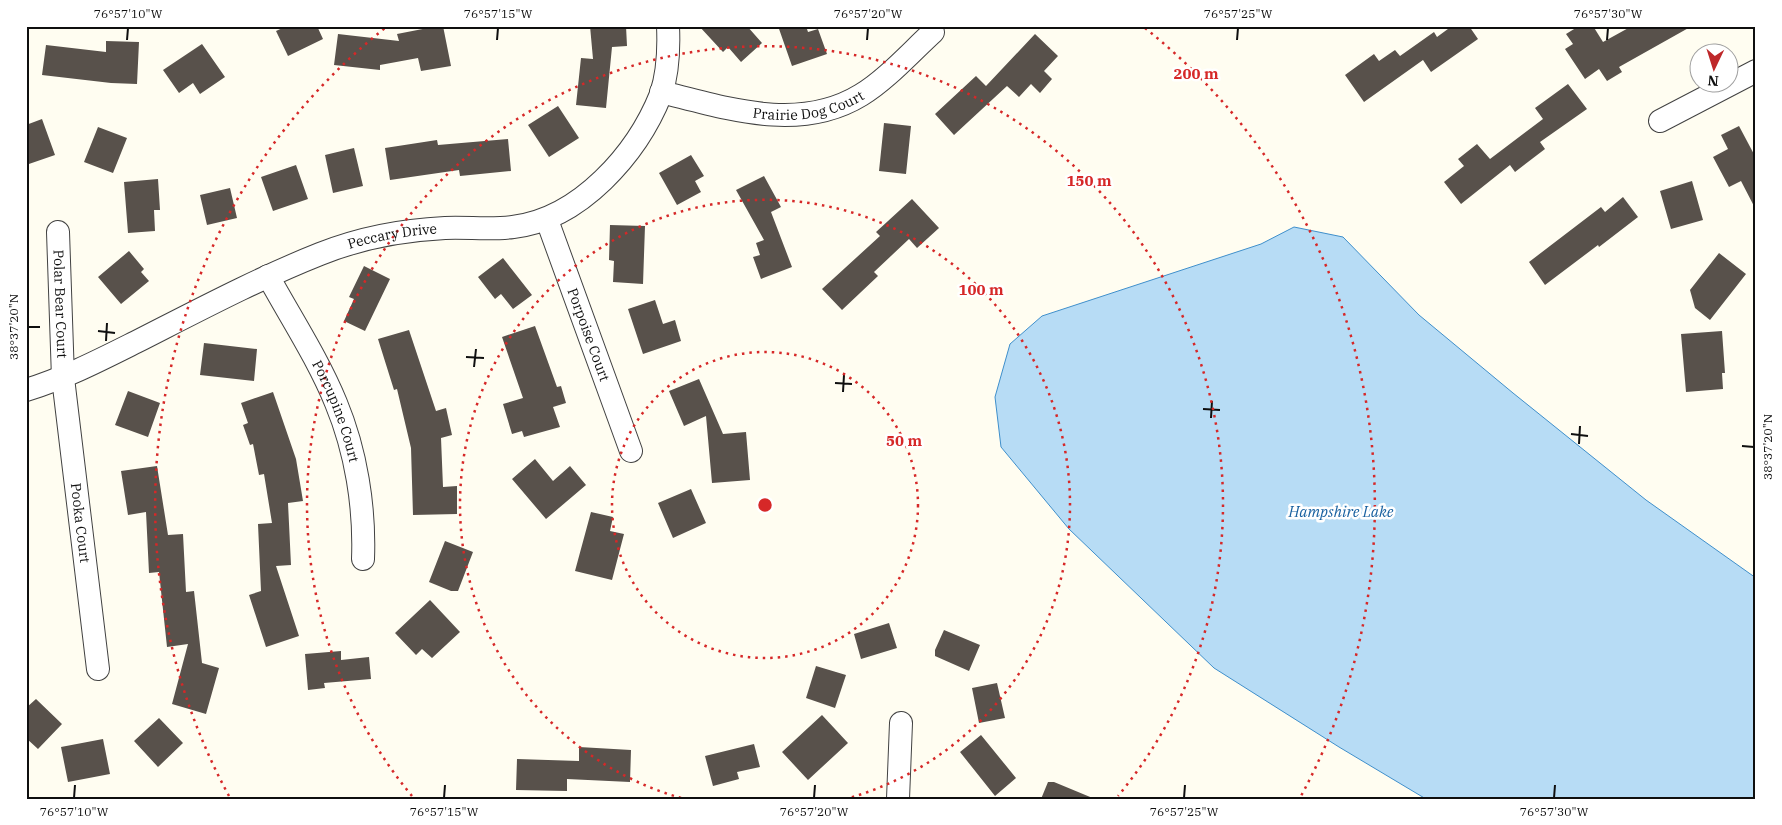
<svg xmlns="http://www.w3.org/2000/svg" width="1782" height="825" viewBox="0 0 1782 825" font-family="'IBM Plex Serif',serif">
  <rect width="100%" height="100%" fill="#fffdf1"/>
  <path fill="#b7dcf5" stroke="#3f8fcb" d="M 1294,227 L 1343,237 L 1419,315 L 1513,393 L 1646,500 L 1756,578 L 1756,799 L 1426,799 L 1339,747 L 1214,668 L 1069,529 L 1001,447 L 995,397 L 1010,344 L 1042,316 L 1261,244 Z"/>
  <path fill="#58514b" d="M 287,26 L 317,26 L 323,39 L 288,56 L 276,31 Z
    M 438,26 L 443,26 L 451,66 L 421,71 L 418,58 L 380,65 L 380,70 L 334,65 L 338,34 L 399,41 L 397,34 Z
    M 590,26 L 626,26 L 627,46 L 612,47 L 606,108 L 576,105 L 581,58 L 593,59 Z
    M 699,26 L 747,26 L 762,43 L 741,62 L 728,47 L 723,52 Z
    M 778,26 L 806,26 L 808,32 L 818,29 L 827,54 L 792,66 Z
    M 1452,26 L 1469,26 L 1478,39 L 1431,72 L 1423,60 L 1364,102 L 1345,75 L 1374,54 L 1379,61 L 1395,50 L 1400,56 L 1434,32 L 1437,37 Z
    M 1579,26 L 1593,26 L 1603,42 L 1632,26 L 1692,26 L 1619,67 L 1622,72 L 1607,81 L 1599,69 L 1585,79 L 1565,49 L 1573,44 L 1566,34 Z
    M 1035,34 L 1058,56 L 1044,71 L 1052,79 L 1040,93 L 1031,84 L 1019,97 L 1007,86 L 954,135 L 935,114 L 976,76 L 986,86 Z
    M 106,41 L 139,42 L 137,84 L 111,83 L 42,75 L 46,45 L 106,52 Z
    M 202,44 L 225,77 L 200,94 L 193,83 L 179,93 L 163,70 Z
    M 1568,84 L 1587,109 L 1540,142 L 1545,149 L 1515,172 L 1510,165 L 1461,204 L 1444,182 L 1464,166 L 1458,159 L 1477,144 L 1490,159 L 1543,119 L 1535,108 Z
    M 558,106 L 579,138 L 549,157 L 528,125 Z
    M 42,119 L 55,155 L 26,165 L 26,125 Z
    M 884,123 L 911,126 L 906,174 L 879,171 Z
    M 1739,126 L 1756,158 L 1756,210 L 1741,181 L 1729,187 L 1713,157 L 1728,149 L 1721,135 Z
    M 98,127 L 127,138 L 113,173 L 84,162 Z
    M 508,139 L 511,171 L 460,176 L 459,170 L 390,180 L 385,148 L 437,140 L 438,145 Z
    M 354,148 L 363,186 L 333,193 L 325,155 Z
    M 691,155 L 704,176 L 695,181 L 701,192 L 677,205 L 659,173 Z
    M 296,165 L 308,199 L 273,211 L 261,177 Z
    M 764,176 L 781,207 L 771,212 L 792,267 L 761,279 L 753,257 L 760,255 L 756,243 L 764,240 L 736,190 Z
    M 158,179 L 160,210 L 154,210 L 155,231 L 128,233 L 124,182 Z
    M 1692,181 L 1703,220 L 1671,229 L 1660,191 Z
    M 230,188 L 237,218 L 207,225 L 200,195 Z
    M 1623,197 L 1638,217 L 1599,247 L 1598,245 L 1545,285 L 1529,262 L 1601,207 L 1605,212 Z
    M 912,199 L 939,228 L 917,248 L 909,239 L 874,272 L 878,276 L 842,310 L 822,289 L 880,236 L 876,232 Z
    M 610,225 L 645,226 L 643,284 L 613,282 L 614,261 L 609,260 Z
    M 129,251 L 144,269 L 141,272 L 149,281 L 121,304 L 98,277 Z
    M 1719,253 L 1746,274 L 1710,320 L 1695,308 L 1690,290 Z
    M 503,258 L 532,295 L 513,309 L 501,294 L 495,299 L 478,277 Z
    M 364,266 L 390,279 L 365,331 L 344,321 L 354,299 L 349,297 Z
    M 655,300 L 663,324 L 675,320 L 681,341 L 643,354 L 628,309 Z
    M 535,326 L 557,387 L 561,386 L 566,403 L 553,407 L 560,427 L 524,437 L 522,431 L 512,434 L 503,404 L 523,398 L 502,337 Z
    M 409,330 L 436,411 L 446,408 L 452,435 L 441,438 L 443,487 L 457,486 L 457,514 L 413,515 L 411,448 L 397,389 L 394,390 L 378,339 Z
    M 1722,331 L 1725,373 L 1722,373 L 1723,389 L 1686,392 L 1681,334 Z
    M 204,343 L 257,349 L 254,381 L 200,375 Z
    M 699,379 L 723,434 L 746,432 L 750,480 L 712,483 L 706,416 L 684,426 L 669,391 Z
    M 128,391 L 160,403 L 148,437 L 115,425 Z
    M 273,392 L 296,459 L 303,501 L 288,503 L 291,565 L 276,566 L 299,636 L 266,647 L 249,595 L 261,591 L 258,524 L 272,523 L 264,474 L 259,475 L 253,444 L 250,445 L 243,425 L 248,423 L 241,403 Z
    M 535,459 L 553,481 L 570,466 L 586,485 L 546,519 L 512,479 Z
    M 157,466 L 168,535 L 183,534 L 186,592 L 194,591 L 202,663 L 219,668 L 206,714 L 172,704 L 188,644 L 167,647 L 159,572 L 149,573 L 146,512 L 128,515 L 121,471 Z
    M 691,489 L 706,523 L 673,538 L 658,503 Z
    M 591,512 L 613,517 L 610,531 L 624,534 L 612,580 L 575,571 Z
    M 445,541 L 473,552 L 458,591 L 451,591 L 429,582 Z
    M 430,600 L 460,632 L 432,658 L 422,649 L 416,655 L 395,633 Z
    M 889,623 L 897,648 L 861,659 L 854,634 Z
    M 944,630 L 980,645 L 969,671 L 935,656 L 935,650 Z
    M 341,651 L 341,660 L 369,657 L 371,679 L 324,683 L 325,688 L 308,690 L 305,654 Z
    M 816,666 L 846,675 L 835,708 L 806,698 Z
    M 997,683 L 1005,718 L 979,723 L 972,688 Z
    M 36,699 L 62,724 L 38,749 L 26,738 L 26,708 Z
    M 822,715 L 848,743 L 808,780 L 782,752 Z
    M 159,718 L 183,743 L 158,767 L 134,741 Z
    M 981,735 L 1016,778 L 995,796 L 960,752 Z
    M 103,739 L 110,774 L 68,782 L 61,747 Z
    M 754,744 L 760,767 L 737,772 L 739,779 L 713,786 L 705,756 Z
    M 579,747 L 631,750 L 630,782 L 567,779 L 567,791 L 516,790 L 517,759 L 579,761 Z
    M 1048,782 L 1054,782 L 1095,799 L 1041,799 Z"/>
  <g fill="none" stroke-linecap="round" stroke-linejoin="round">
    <g stroke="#424242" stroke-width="24">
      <g id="minor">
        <path id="s1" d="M 661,92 C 726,108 799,133 861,95 C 886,80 911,52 933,32"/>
        <path d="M 1660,121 L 1756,71"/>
        <path id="s2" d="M 547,220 L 631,451"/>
        <path id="s3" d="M 58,232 L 63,378 L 98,669"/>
        <path id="s4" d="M 268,276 C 291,318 318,359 336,403 C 356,451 365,507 363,559"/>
        <path id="s5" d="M 26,390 C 65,378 100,360 136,342 C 197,311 257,279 320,254 C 360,238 403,230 445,228 C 468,227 491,230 513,227 C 580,219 637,154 661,94 C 668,73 669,48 668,26"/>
        <path d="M 898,799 L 901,723"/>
      </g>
    </g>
    <use href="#minor" stroke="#fff" stroke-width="22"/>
  </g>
  <path fill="none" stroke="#0f0f0f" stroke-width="2" d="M 127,40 L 128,28M 497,40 L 498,28M 867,40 L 868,28M 1237,40 L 1238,28M 1607,40 L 1608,28M 28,327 L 40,327M 98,331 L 115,333M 106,341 L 107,323M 466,357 L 484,358M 474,367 L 476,349M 835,383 L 852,384M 843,392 L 844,375M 1203,409 L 1220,410M 1211,418 L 1212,401M 1571,434 L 1588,436M 1579,444 L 1580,426M 1742,446 L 1754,447M 74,798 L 75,785M 444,798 L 445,785M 814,798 L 815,785M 1184,798 L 1185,785M 1554,798 L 1555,785"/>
  <g fill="none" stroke="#d62828" stroke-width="2.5" stroke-dasharray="2.5 5">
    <circle cx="765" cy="505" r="153"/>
    <path d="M681 798A305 305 0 1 1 849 798"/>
    <path d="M412 796A458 458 0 1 1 1118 796"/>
    <path d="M229 796A610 610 0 0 1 385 28M1145 28A610 610 0 0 1 1301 796"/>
  </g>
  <g text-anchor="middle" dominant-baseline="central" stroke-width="5" stroke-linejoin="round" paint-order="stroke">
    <g font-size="14" fill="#0f0f0f" stroke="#fff">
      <text stroke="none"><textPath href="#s1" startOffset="151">Prairie Dog Court</textPath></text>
      <text stroke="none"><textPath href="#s5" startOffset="399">Peccary Drive</textPath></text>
      <text stroke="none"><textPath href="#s3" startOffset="72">Polar Bear Court</textPath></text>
      <text stroke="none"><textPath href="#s2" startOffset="122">Porpoise Court</textPath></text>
      <text stroke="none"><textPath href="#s4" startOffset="152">Porcupine Court</textPath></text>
      <text stroke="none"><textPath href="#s3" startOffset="292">Pooka Court</textPath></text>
    </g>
    <g font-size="15" font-style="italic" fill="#1961a0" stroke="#fff">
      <text x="1341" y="511">Hampshire Lake</text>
    </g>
  </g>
  <circle cx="765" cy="505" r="8" fill="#d62828" stroke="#fff" stroke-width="2.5"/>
  <g font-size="15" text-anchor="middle" font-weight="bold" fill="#d62828" stroke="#fff" stroke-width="5" stroke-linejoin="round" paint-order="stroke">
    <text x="1196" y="79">200 m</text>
    <text x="1089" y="186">150 m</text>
    <text x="981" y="295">100 m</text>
    <text x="904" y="446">50 m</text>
  </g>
  <rect width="1782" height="825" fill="none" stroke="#ffffff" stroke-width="55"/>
  <g transform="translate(1714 68) rotate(184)"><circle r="24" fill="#ffffff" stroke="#9f9f9f"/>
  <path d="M0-4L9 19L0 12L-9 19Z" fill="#be282a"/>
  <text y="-8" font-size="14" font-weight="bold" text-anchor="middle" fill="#0f0f0f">N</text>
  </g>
  <rect x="28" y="28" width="1726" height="770" fill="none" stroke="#0f0f0f" stroke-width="2"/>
  <g font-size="12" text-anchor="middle" fill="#0f0f0f">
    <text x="128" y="18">76°57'10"W</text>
    <text x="498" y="18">76°57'15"W</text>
    <text x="868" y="18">76°57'20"W</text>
    <text x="1238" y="18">76°57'25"W</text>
    <text x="1608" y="18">76°57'30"W</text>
    <text transform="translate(14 327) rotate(-90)" y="4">38°37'20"N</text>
    <text transform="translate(1768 447) rotate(-90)" y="4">38°37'20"N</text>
    <text x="74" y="816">76°57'10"W</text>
    <text x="444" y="816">76°57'15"W</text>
    <text x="814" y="816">76°57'20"W</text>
    <text x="1184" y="816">76°57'25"W</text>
    <text x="1554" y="816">76°57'30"W</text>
  </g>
</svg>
